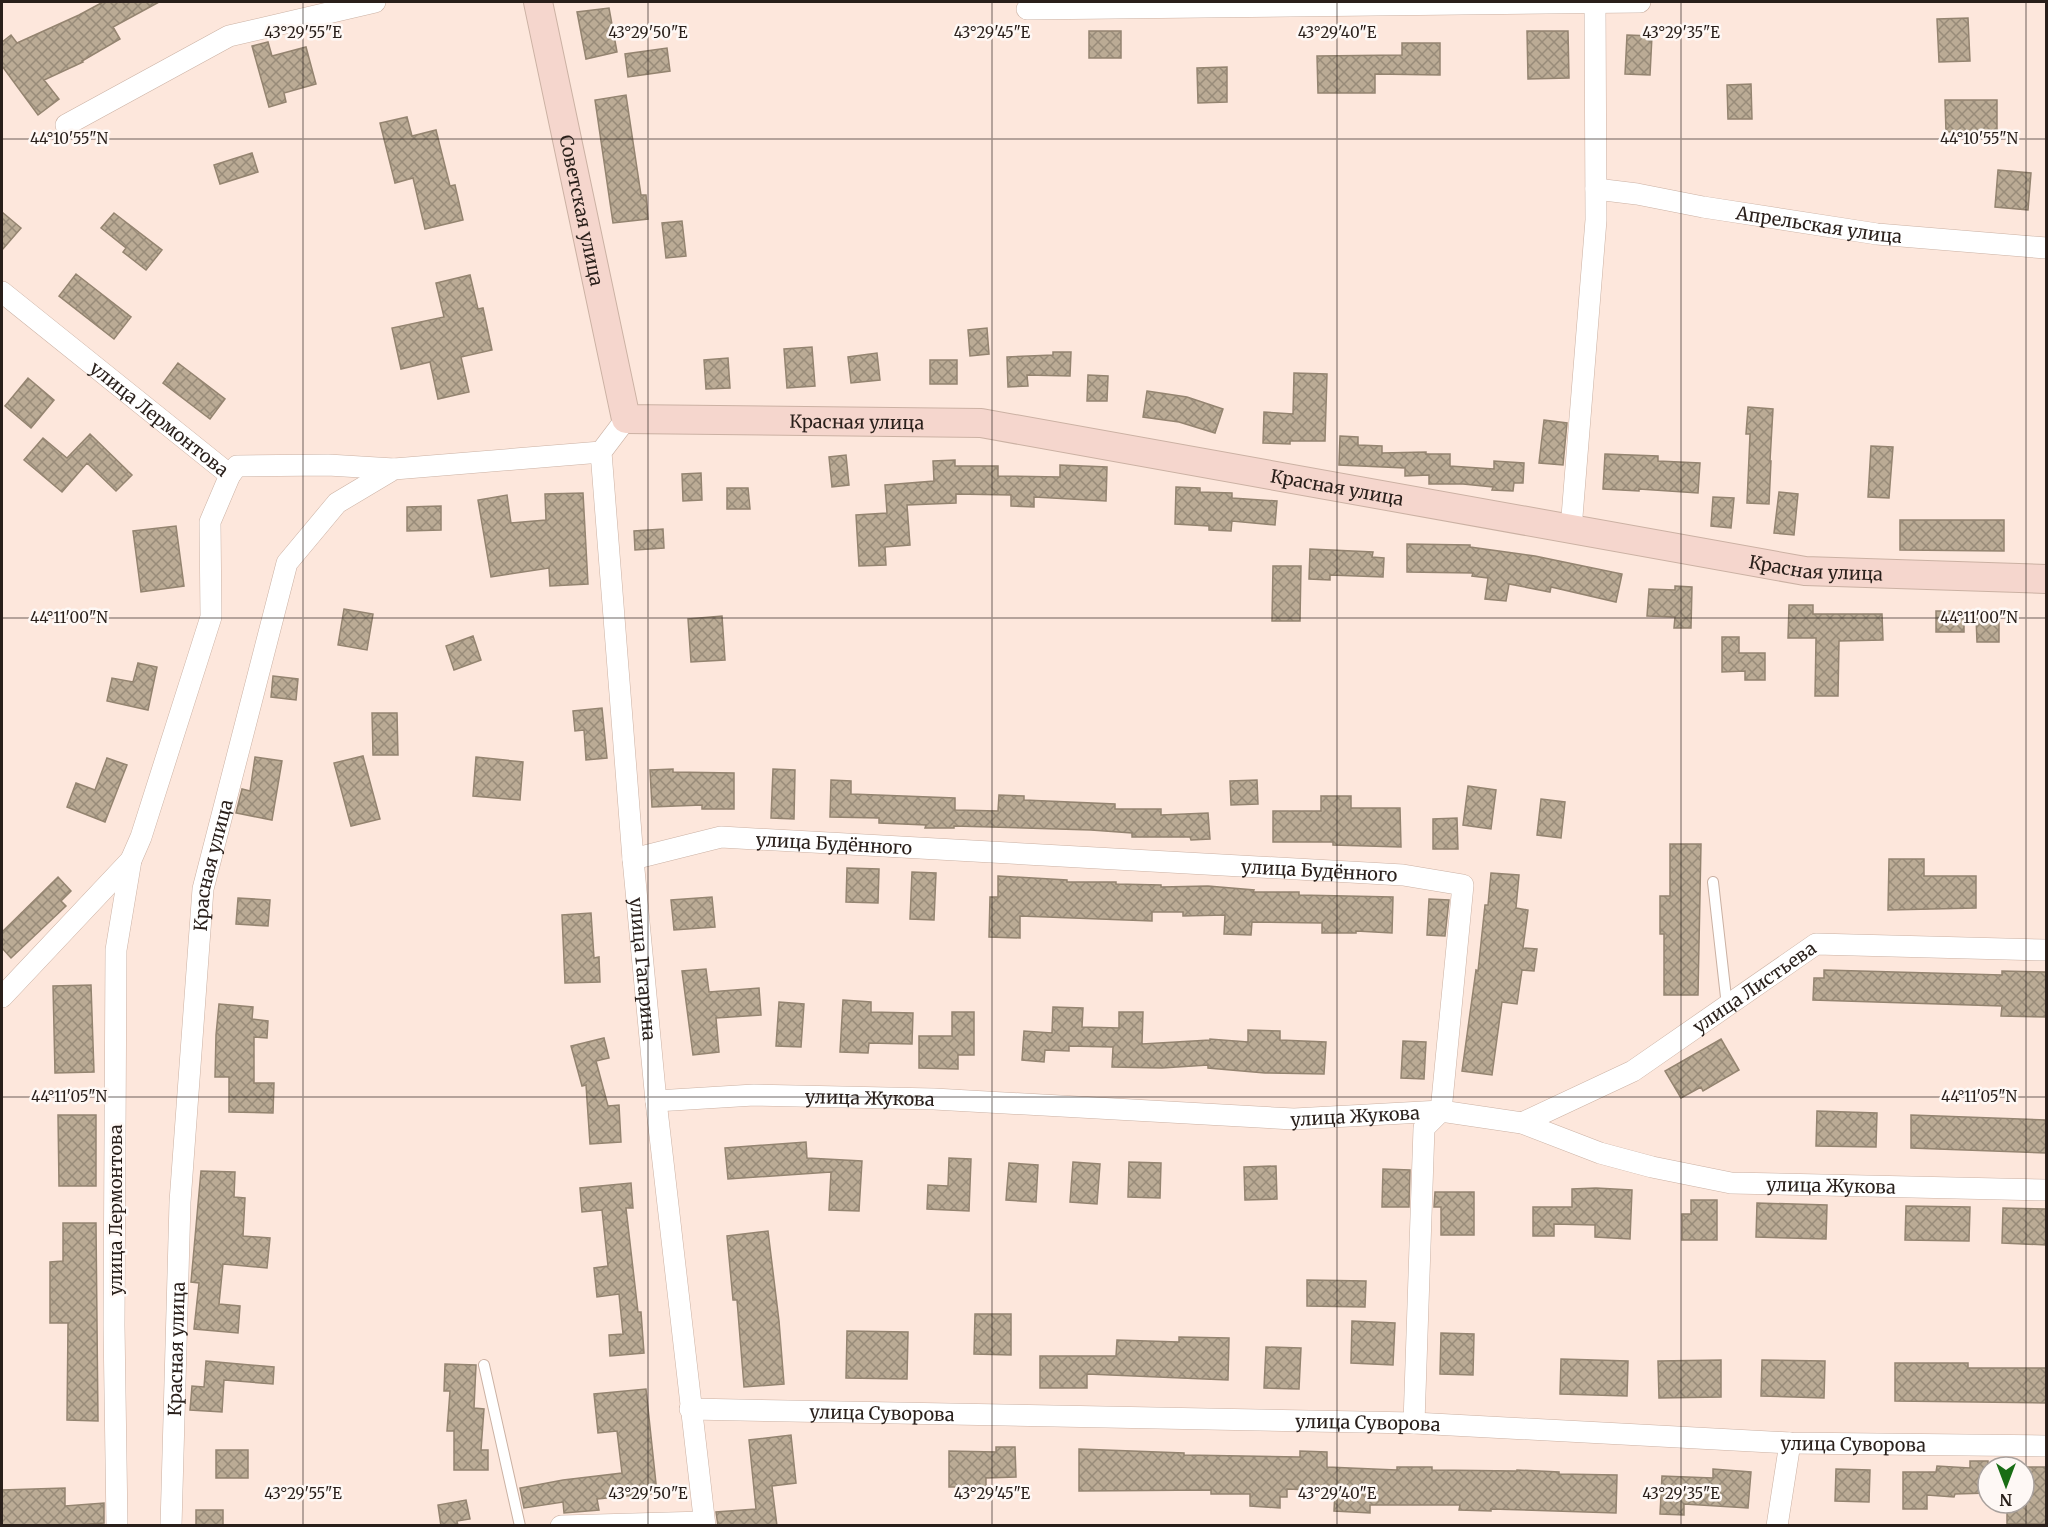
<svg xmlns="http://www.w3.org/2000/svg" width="2048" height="1527" viewBox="0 0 2048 1527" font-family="Merriweather,serif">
  <defs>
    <pattern id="building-cross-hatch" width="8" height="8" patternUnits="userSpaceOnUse" patternTransform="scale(1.5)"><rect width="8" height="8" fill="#bbab95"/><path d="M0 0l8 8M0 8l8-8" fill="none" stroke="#988b79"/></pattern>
  </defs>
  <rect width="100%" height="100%" fill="#fde7dc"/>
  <path fill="url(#building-cross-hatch)" stroke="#948470" stroke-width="1.5" d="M 103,2 L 159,2 L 113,27 L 120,39 L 82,61 L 83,62 L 44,80 L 59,99 L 38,115 L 2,66 L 2,42 L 11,35 L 17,43 L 79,15 Z
    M 609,8 L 617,52 L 586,59 L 577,12 Z
    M 1968,18 L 1970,61 L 1939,62 L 1937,19 Z
    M 1089,31 L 1121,31 L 1121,58 L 1089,58 Z
    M 1527,31 L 1568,31 L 1569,78 L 1528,79 Z
    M 1627,35 L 1652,36 L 1650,75 L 1625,74 Z
    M 268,42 L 272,56 L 306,47 L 316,84 L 284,93 L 286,102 L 269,107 L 252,46 Z
    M 1402,43 L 1440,43 L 1440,75 L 1375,74 L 1375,93 L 1318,93 L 1317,56 L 1402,55 Z
    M 667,48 L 670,71 L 628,77 L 625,54 Z
    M 1227,67 L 1227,102 L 1198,103 L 1197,68 Z
    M 1751,84 L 1752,119 L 1728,119 L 1727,85 Z
    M 626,95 L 641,195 L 646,195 L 648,219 L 613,223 L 595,100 Z
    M 1945,100 L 1997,100 L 1997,131 L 1946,132 Z
    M 407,117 L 412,136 L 436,130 L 450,186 L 455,185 L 463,220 L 425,229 L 413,178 L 395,183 L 380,123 Z
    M 252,153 L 258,172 L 220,184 L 214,165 Z
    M 1998,170 L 2031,173 L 2028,210 L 1995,207 Z
    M 2,212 L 21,228 L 2,250 Z
    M 114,213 L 162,250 L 146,270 L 123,252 L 126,248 L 101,228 Z
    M 682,221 L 686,256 L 666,258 L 662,223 Z
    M 76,274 L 131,317 L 114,339 L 59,296 Z
    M 470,275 L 478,309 L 483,308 L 492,350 L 461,357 L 469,392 L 438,399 L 430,362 L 401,369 L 392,328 L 444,317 L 436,283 Z
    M 987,328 L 989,354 L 970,356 L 968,330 Z
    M 812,347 L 815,386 L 787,388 L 784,349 Z
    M 1053,352 L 1071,352 L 1070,376 L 1027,375 L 1028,386 L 1008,387 L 1007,357 L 1053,355 Z
    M 877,353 L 880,380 L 851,383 L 848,357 Z
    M 728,358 L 730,388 L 706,389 L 704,360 Z
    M 930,360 L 957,360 L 957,384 L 930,384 Z
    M 178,363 L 225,399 L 210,419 L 163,383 Z
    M 1294,373 L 1327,374 L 1325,441 L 1290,441 L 1290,444 L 1263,443 L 1264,412 L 1293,414 Z
    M 1088,375 L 1108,376 L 1107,401 L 1087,401 Z
    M 28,378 L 54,400 L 31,428 L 5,406 Z
    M 1147,391 L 1187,397 L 1223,409 L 1215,433 L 1179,422 L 1143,417 Z
    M 1748,407 L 1773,409 L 1770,461 L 1771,461 L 1769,504 L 1747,503 L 1750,434 L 1746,434 Z
    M 1544,420 L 1567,423 L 1563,465 L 1539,463 Z
    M 90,434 L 132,475 L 116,491 L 87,463 L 62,492 L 24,460 L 43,438 L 67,458 Z
    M 1340,436 L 1358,437 L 1358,445 L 1382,446 L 1382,453 L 1426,452 L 1426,454 L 1450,454 L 1450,466 L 1494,469 L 1494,461 L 1524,463 L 1523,483 L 1514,483 L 1513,491 L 1492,490 L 1493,487 L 1463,484 L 1429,484 L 1429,475 L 1405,476 L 1405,468 L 1339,465 Z
    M 1871,446 L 1893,447 L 1889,498 L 1868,497 Z
    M 1605,454 L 1658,456 L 1658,461 L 1700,463 L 1698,493 L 1639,489 L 1639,491 L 1603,489 Z
    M 846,455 L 849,485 L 832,487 L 829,457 Z
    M 955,460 L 955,466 L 998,466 L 998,476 L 1060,477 L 1060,465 L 1107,467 L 1106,501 L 1034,497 L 1034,507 L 1011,506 L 1011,495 L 956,494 L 956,503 L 907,505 L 910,545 L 885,547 L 886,565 L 859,566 L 856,515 L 887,513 L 885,485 L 934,481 L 933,461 Z
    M 701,473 L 702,500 L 683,501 L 682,474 Z
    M 1176,487 L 1200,488 L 1200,492 L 1232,493 L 1232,498 L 1277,501 L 1275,525 L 1232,521 L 1231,531 L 1209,530 L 1209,526 L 1175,524 Z
    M 727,488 L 748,488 L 750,509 L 727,509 Z
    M 1779,492 L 1798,494 L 1794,535 L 1774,533 Z
    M 583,493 L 588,584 L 550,586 L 549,568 L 491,577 L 478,500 L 507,495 L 511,523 L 546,520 L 545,494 Z
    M 1713,497 L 1734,498 L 1731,528 L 1711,526 Z
    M 441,506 L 441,530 L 407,531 L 407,507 Z
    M 1900,520 L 2004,520 L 2004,551 L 1900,550 Z
    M 176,526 L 184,586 L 141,592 L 133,531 Z
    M 663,529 L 664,548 L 635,550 L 634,531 Z
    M 1407,544 L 1470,545 L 1470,547 L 1535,556 L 1622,574 L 1616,602 L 1551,587 L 1550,592 L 1509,584 L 1506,601 L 1485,599 L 1488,578 L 1472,576 L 1473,573 L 1407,572 Z
    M 1310,549 L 1373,552 L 1372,557 L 1384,558 L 1383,577 L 1330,575 L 1330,580 L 1309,579 Z
    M 1273,566 L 1301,566 L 1300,621 L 1272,621 Z
    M 1675,586 L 1692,587 L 1691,628 L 1674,628 L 1675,617 L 1647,616 L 1649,589 L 1675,590 Z
    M 1789,605 L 1813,605 L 1813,614 L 1882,614 L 1883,640 L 1839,641 L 1838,696 L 1815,696 L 1816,638 L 1788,638 Z
    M 344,609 L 373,614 L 367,650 L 338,645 Z
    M 1936,611 L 1964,611 L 1964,632 L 1936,632 Z
    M 722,616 L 725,660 L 691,662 L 688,619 Z
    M 1976,617 L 1999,617 L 1999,642 L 1977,642 Z
    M 473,636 L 481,660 L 454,670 L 446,646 Z
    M 1722,637 L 1739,637 L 1739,653 L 1765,653 L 1765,680 L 1745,680 L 1745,671 L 1722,672 Z
    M 138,663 L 157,667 L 148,710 L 107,701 L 112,678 L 133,682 Z
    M 273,676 L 298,679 L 296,700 L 271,697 Z
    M 602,708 L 607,758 L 586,760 L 584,730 L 575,731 L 573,711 Z
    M 372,713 L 397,713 L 398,755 L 373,755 Z
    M 363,756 L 380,819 L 351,826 L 334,763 Z
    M 255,757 L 282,761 L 272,820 L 236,813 L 242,789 L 250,791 Z
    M 476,757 L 523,762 L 520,800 L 473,796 Z
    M 107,758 L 127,765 L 105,822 L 67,807 L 76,783 L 95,790 Z
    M 673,769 L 673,772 L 734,773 L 734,809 L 702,809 L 702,805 L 652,807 L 650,770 Z
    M 773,769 L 795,770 L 794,819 L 771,818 Z
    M 831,780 L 851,781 L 851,794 L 955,798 L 955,810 L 998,811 L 999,795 L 1024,796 L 1024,800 L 1115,804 L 1115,809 L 1161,809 L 1161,815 L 1208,813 L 1210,839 L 1191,840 L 1190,837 L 1132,837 L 1132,833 L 1091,830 L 954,826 L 954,828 L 925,828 L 926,825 L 879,823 L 879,818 L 830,817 Z
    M 1257,780 L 1258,804 L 1231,805 L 1230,781 Z
    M 1468,786 L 1496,790 L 1491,829 L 1463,825 Z
    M 1321,796 L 1351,796 L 1351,808 L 1400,808 L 1401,847 L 1333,845 L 1333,842 L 1273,842 L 1273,811 L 1321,811 Z
    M 1541,799 L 1565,802 L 1561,838 L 1537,835 Z
    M 1457,818 L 1458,849 L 1433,849 L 1433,819 Z
    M 1670,844 L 1701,844 L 1698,995 L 1664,995 L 1664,934 L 1660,934 L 1660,896 L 1670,896 Z
    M 1889,859 L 1924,859 L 1924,876 L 1976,876 L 1976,908 L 1888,910 Z
    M 847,868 L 879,869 L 878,903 L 846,902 Z
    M 912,872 L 936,873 L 934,920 L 910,919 Z
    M 1491,873 L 1519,875 L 1516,908 L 1528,910 L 1523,948 L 1537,949 L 1534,971 L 1522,970 L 1517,1004 L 1502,1002 L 1492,1075 L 1462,1071 L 1476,970 L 1478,971 L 1485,905 L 1488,905 Z
    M 998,876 L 1067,880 L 1067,882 L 1116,882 L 1116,884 L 1161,885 L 1161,887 L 1208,886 L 1254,890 L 1253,892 L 1299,892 L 1299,895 L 1393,897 L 1392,933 L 1356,931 L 1356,933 L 1322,933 L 1322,923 L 1252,922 L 1251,935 L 1224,934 L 1225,915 L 1183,916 L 1183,912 L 1152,912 L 1152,921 L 1020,916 L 1020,938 L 989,937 L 990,897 L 998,897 Z
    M 58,877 L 71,891 L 61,901 L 66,906 L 11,958 L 2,948 L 2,932 Z
    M 712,897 L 715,927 L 674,930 L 671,900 Z
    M 238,898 L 270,900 L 268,926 L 236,924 Z
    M 1429,899 L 1449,900 L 1445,936 L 1427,935 Z
    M 591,913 L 594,958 L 599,957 L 600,982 L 565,983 L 562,915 Z
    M 706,969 L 709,992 L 759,988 L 761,1015 L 716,1018 L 719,1052 L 693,1055 L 682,971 Z
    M 1824,970 L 2002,975 L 2002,971 L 2046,972 L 2046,1017 L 2001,1016 L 2002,1006 L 1813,1000 L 1814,978 L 1824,978 Z
    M 91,985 L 94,1072 L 55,1073 L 53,986 Z
    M 843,1000 L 871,1002 L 871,1012 L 913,1013 L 912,1044 L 869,1043 L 868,1053 L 840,1052 Z
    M 779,1002 L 804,1004 L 801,1047 L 776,1046 Z
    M 219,1004 L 253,1007 L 252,1019 L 268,1021 L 267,1038 L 254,1037 L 254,1083 L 274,1083 L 273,1113 L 229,1112 L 229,1077 L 215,1077 L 216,1035 Z
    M 1053,1007 L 1083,1008 L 1082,1027 L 1119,1028 L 1119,1012 L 1143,1012 L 1142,1044 L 1210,1040 L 1210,1039 L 1248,1042 L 1248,1030 L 1280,1031 L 1280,1040 L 1326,1042 L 1324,1074 L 1265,1073 L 1208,1068 L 1208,1065 L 1162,1068 L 1112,1067 L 1113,1047 L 1069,1046 L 1069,1051 L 1045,1050 L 1044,1062 L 1022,1060 L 1024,1031 L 1052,1033 Z
    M 952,1012 L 974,1012 L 974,1055 L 958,1055 L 958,1069 L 919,1068 L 919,1036 L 952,1036 Z
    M 604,1038 L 609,1058 L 596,1061 L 608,1106 L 619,1105 L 621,1142 L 590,1144 L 586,1085 L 582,1086 L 571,1046 Z
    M 1721,1039 L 1739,1070 L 1703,1091 L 1701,1087 L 1681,1098 L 1665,1071 Z
    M 1403,1041 L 1426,1042 L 1424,1079 L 1401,1078 Z
    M 1817,1111 L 1877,1113 L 1876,1147 L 1816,1146 Z
    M 58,1115 L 96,1115 L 96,1186 L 59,1186 Z
    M 1911,1115 L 2046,1120 L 2046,1153 L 1911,1148 Z
    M 806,1142 L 807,1158 L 862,1161 L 859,1211 L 829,1210 L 831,1172 L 728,1179 L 725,1148 Z
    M 949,1158 L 971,1159 L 969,1211 L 927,1209 L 928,1185 L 948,1186 Z
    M 1073,1162 L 1100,1164 L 1097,1204 L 1070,1202 Z
    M 1129,1162 L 1161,1163 L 1160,1198 L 1128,1197 Z
    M 1009,1163 L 1038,1165 L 1036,1202 L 1006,1200 Z
    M 1276,1166 L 1277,1199 L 1245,1200 L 1244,1167 Z
    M 1383,1169 L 1410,1170 L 1409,1207 L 1382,1207 Z
    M 201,1171 L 235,1172 L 234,1197 L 245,1198 L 243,1236 L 270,1238 L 267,1268 L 223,1264 L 219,1304 L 240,1306 L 238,1333 L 194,1329 L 199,1283 L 191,1282 Z
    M 631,1183 L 633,1208 L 626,1208 L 638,1312 L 641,1312 L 644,1353 L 610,1356 L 609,1335 L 623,1334 L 619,1294 L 597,1297 L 594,1268 L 608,1266 L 602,1210 L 582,1212 L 580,1188 Z
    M 1596,1188 L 1632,1190 L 1630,1239 L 1595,1237 L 1595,1225 L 1554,1224 L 1554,1236 L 1533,1236 L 1533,1207 L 1572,1207 L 1572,1189 Z
    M 1435,1192 L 1474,1192 L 1474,1235 L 1441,1235 L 1441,1207 L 1434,1207 Z
    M 1691,1200 L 1717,1200 L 1717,1240 L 1682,1240 L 1682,1214 L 1691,1214 Z
    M 1757,1203 L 1827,1205 L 1826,1239 L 1756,1237 Z
    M 1906,1206 L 1970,1207 L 1969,1241 L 1905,1240 Z
    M 2003,1208 L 2046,1209 L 2046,1245 L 2002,1243 Z
    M 63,1223 L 96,1223 L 98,1421 L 67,1420 L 68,1323 L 50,1323 L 50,1262 L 63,1261 Z
    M 768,1231 L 779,1321 L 784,1384 L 744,1387 L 737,1300 L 733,1300 L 727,1236 Z
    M 1307,1280 L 1366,1281 L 1365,1307 L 1307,1306 Z
    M 975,1314 L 1011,1314 L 1011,1355 L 974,1354 Z
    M 1352,1321 L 1395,1323 L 1393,1365 L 1351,1363 Z
    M 847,1331 L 908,1332 L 907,1379 L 846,1378 Z
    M 1441,1333 L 1474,1334 L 1473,1375 L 1440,1374 Z
    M 1179,1337 L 1229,1338 L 1228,1380 L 1087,1374 L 1087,1388 L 1040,1388 L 1040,1356 L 1116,1356 L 1117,1340 L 1179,1342 Z
    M 1266,1347 L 1301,1348 L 1299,1389 L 1264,1388 Z
    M 1561,1359 L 1628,1361 L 1627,1396 L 1560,1394 Z
    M 1721,1360 L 1721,1397 L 1659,1398 L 1658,1361 Z
    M 1762,1360 L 1825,1361 L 1824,1398 L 1761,1396 Z
    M 206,1361 L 274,1367 L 273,1384 L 224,1380 L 222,1412 L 190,1410 L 192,1386 L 204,1387 Z
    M 1895,1363 L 1968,1363 L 1968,1368 L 2046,1368 L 2046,1403 L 1895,1401 Z
    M 445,1364 L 476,1365 L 474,1408 L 484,1409 L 481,1450 L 488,1450 L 488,1470 L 454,1470 L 454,1431 L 447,1431 L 450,1391 L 444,1391 Z
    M 646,1389 L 657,1493 L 597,1499 L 599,1510 L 564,1513 L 563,1502 L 524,1508 L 520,1488 L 563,1480 L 622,1473 L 617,1431 L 598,1433 L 594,1394 Z
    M 791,1435 L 796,1483 L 772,1486 L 777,1526 L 718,1526 L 716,1512 L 756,1509 L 749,1440 Z
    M 996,1447 L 1015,1447 L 1016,1477 L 986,1478 L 986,1487 L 949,1487 L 949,1451 L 996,1452 Z
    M 1079,1449 L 1184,1453 L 1184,1455 L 1300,1457 L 1300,1451 L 1327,1452 L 1327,1467 L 1397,1470 L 1397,1467 L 1432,1467 L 1432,1470 L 1517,1471 L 1517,1470 L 1559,1472 L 1559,1474 L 1617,1475 L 1616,1513 L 1491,1509 L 1491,1511 L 1459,1510 L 1460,1505 L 1370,1505 L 1370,1513 L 1334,1511 L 1335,1491 L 1287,1489 L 1287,1497 L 1280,1497 L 1280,1508 L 1250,1506 L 1250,1494 L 1211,1494 L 1211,1490 L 1079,1491 Z
    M 216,1450 L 248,1450 L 248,1478 L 216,1478 Z
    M 1970,1461 L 1988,1461 L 1988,1493 L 1955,1494 L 1954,1497 L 1927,1495 L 1927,1509 L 1903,1509 L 1903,1472 L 1936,1472 L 1937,1466 L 1970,1468 Z
    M 2024,1467 L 2046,1467 L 2046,1524 L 2007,1524 L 2007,1503 L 2024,1503 Z
    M 1713,1469 L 1751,1472 L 1748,1508 L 1684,1504 L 1684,1515 L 1660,1514 L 1662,1476 L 1713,1478 Z
    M 1836,1469 L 1870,1470 L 1869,1502 L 1835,1501 Z
    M 65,1488 L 65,1506 L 104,1503 L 104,1523 L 67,1526 L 2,1526 L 2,1490 Z
    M 466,1500 L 470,1519 L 457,1521 L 458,1526 L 441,1526 L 438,1505 Z
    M 196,1510 L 223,1510 L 223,1526 L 196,1526 Z"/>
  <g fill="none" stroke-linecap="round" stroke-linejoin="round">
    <g stroke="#cbb1a3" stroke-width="12">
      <path id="lane" d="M 1713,882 L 1727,1006
        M 484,1365 L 520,1526"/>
    </g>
    <g stroke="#cbb1a3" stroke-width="22">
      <g id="street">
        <path d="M 1027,9 L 1640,2"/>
        <path d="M 66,125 L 229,36 L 375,2"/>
        <path id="s1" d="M 1596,189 L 1637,194 L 1703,207 L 1877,234 L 2046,248"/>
        <path id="s2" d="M 2,292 L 230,475 L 210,522 L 211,617 L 141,837 L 131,860 L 116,950 L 114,1325 L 117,1526"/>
        <path id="s3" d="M 626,419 L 601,452 L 633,859 L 656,1101 L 705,1526"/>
        <path d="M 230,475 L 237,466 L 328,465 L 394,469"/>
        <path d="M 1571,529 L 1596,220 L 1595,2"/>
        <path id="s4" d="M 633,859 L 721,837 L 1403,875 L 1463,885 L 1441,1111 L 1424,1128 L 1414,1423"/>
        <path d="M 2,997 L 131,860"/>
        <path id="s5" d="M 656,1101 L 754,1095 L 934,1099 L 1294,1119 L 1441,1111 L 1522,1123 L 1600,1153 L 1652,1167 L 1731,1183 L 2046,1190"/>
        <path id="s6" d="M 1522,1123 L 1633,1071 L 1816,944 L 2046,950"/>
        <path id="s7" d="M 690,1409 L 1414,1423 L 1790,1443 L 2046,1446"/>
        <path id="s8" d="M 171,1526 L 180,1202 L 203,889 L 287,563 L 337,503 L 394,469 L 601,452"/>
        <path d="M 561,1526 L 704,1522"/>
        <path d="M 1777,1526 L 1790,1443"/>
      </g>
    </g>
    <g stroke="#cbb1a3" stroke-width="30">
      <g id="secondary">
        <path id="s9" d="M 538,2 L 626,419 L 981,423 L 1805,571 L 2046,579"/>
      </g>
    </g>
    <use href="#lane" stroke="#fff" stroke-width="10"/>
    <use href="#street" stroke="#fff" stroke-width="21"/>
    <use href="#secondary" stroke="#f5d6cd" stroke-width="28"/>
  </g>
  <path fill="none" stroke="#291f1a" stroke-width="1.5" stroke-opacity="0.45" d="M 303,2 L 303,1526M 648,2 L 648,1526M 992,2 L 992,1526M 1337,2 L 1337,1526M 1681,2 L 1681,1526M 2026,2 L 2026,1526M 2,139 L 2046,139M 2,618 L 2046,618M 2,1097 L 2046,1097"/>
  <g text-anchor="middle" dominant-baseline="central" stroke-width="5" stroke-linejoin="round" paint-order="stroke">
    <g font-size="18" fill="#291f1a" stroke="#fef8f5">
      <text stroke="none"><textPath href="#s9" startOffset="213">Советская улица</textPath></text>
      <text stroke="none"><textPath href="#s1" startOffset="226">Апрельская улица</textPath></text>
      <text stroke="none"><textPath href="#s2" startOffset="202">улица Лермонтова</textPath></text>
      <text stroke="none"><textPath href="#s9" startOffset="657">Красная улица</textPath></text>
      <text stroke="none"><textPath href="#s9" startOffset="1143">Красная улица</textPath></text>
      <text stroke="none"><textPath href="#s9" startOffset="1629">Красная улица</textPath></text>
      <text stroke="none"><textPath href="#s4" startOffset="204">улица Будённого</textPath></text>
      <text stroke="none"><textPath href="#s8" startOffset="663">Красная улица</textPath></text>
      <text stroke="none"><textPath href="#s4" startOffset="690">улица Будённого</textPath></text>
      <text stroke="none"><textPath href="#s3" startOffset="560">улица Гагарина</textPath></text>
      <text stroke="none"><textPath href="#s6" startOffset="270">улица Листьева</textPath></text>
      <text stroke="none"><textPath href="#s5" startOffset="214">улица Жукова</textPath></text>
      <text stroke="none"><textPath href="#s5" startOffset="700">улица Жукова</textPath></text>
      <text stroke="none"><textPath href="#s5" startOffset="1186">улица Жукова</textPath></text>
      <text transform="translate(115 1210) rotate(-90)">улица Лермонтова</text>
      <text stroke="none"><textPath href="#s8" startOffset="177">Красная улица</textPath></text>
      <text stroke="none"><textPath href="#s7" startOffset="192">улица Суворова</textPath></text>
      <text stroke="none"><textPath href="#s7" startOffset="678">улица Суворова</textPath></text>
      <text stroke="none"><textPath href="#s7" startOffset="1164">улица Суворова</textPath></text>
    </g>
  </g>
  <g font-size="15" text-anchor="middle" fill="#291f1a" stroke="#fef8f5" stroke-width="5" stroke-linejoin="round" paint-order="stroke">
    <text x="303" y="38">43°29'55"E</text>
    <text x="648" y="38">43°29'50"E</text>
    <text x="992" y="38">43°29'45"E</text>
    <text x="1337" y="38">43°29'40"E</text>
    <text x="1681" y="38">43°29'35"E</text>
    <text x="1979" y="144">44°10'55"N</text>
    <text x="69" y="144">44°10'55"N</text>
    <text x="1979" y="623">44°11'00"N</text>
    <text x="69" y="623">44°11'00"N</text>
    <text x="1979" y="1102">44°11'05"N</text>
    <text x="69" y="1102">44°11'05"N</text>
    <text x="303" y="1499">43°29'55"E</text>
    <text x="648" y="1499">43°29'50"E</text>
    <text x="992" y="1499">43°29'45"E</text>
    <text x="1337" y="1499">43°29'40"E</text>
    <text x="1681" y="1499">43°29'35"E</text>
  </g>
  <rect width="2048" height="1527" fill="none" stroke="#291f1a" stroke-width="6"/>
  <g transform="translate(2006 1485) rotate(180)"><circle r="28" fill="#fef8f5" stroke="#a9a19d" stroke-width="1.5"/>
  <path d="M0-4.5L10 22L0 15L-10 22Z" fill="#196d14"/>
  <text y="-9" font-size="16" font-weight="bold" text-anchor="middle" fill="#291f1a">N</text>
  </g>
</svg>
